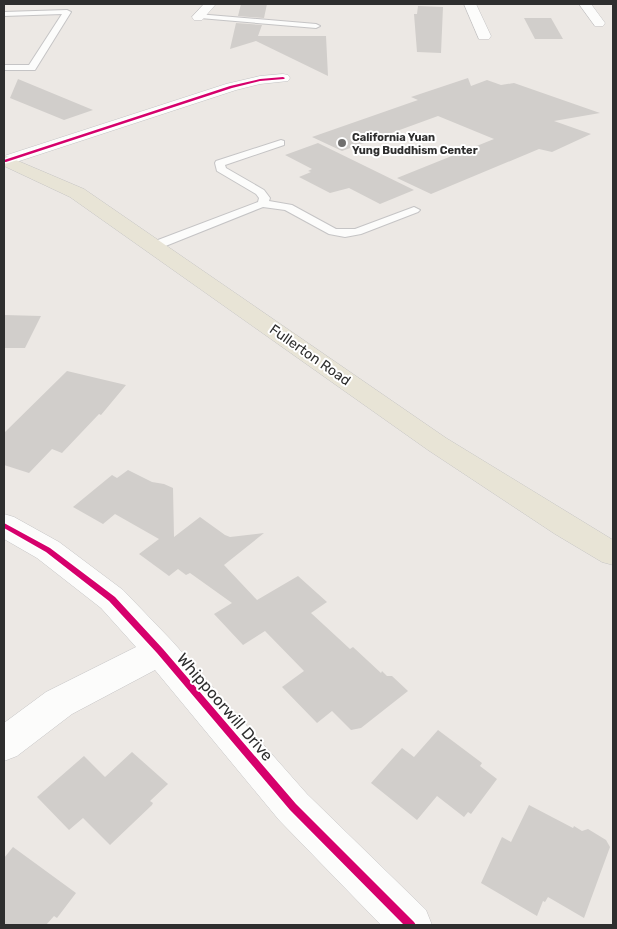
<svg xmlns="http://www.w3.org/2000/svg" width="617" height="929" viewBox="0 0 617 929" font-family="Rubik,sans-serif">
  <rect width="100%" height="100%" fill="#ece8e4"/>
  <path fill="#d1cecb" d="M 241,4 L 267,4 L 264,18 L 238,16 Z
    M 418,6 L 443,7 L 441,53 L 417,52 L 414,14 L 417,14 Z
    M 524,18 L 551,18 L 563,39 L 535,39 Z
    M 236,23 L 262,25 L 258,36 L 326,36 L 328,76 L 256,41 L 230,49 Z
    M 468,78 L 471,86 L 487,80 L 501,85 L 514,83 L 600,113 L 554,121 L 591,134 L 552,152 L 539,149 L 431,194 L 397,178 L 494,139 L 438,116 L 342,151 L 312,137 L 418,100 L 411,97 Z
    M 18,79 L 93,110 L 64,120 L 10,98 Z
    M 318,143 L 414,190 L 380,204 L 349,188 L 330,193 L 299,177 L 311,172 L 308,171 L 312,169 L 285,155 Z
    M 4,315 L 41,316 L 25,348 L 4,348 Z
    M 67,371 L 126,385 L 101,415 L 99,414 L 62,453 L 52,449 L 29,473 L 4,465 L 4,433 Z
    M 128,470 L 152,482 L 164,484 L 173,488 L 174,537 L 200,517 L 225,535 L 230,537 L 264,533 L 224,565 L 257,600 L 298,576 L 327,602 L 311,613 L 350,649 L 353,647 L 381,673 L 382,671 L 387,676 L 392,676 L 408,691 L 361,728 L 351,730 L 332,711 L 317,723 L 282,687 L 304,671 L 265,631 L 243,645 L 214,614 L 232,603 L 190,573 L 186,575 L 178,569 L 169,576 L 139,554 L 159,539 L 115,514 L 103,524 L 73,507 L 112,475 L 117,478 Z
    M 438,730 L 482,763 L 480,766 L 497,779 L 471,814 L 468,812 L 464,817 L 437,796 L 417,820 L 371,783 L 402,748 L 414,757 Z
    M 132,752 L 168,784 L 150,801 L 153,803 L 152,805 L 110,845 L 83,818 L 69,830 L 37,797 L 84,756 L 105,777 Z
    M 529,805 L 573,828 L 574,826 L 582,831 L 588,829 L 606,840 L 610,847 L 584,918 L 548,897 L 545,902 L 543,901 L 537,916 L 481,883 L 502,837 L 511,842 Z
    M 13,847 L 76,893 L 57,918 L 54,916 L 46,925 L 4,925 L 4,858 Z"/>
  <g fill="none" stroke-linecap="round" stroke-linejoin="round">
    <g stroke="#c5c4c5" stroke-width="2">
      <path id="service" d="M 67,10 L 71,12 L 35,70 L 4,70 L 4,65 L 29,65 L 62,14 L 4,16 L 4,12 Z
        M 197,14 L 316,24 L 320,26 L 316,28 L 200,18 L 196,16 Z
        M 281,140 L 284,141 L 284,145 L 225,165 L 226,168 L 264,190 L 270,198 L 269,201 L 292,205 L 336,229 L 355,229 L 414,207 L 420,210 L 418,212 L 361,234 L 345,237 L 329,234 L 285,210 L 263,207 L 158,249 L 150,249 L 148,246 L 150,243 L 258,202 L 259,198 L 256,194 L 217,171 L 215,163 L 216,161 Z"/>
    </g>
    <g stroke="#c5c4c5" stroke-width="1">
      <path id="minor" d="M 204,4 L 216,4 L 202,20 L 194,20 L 192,17 Z
        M 464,4 L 476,4 L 491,36 L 489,39 L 479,39 Z
        M 579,4 L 591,4 L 605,23 L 603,26 L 595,26 Z
        M 283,74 L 288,75 L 290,78 L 288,81 L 260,84 L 236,90 L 4,166 L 4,156 L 226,84 L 260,76 Z
        M 4,514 L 14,517 L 59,542 L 123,590 L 172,641 L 307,794 L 426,910 L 432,925 L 381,925 L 279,820 L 155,670 L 72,714 L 17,756 L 4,761 L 4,723 L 46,692 L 136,647 L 101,608 L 37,558 L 4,539 Z"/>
    </g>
    <g stroke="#c6c5c4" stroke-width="1">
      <path id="primary" d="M 4,155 L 84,189 L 446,438 L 613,540 L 613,565 L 602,562 L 555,534 L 428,450 L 70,197 L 4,166 Z"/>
    </g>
    <use href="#service" fill="#fcfcfb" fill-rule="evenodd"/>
    <use href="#minor" fill="#fcfcfb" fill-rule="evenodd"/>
    <use href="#primary" fill="#e8e4d6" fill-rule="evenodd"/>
    <g stroke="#fff" stroke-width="3">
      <path id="cycleway" d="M 283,77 L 285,78 L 284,79 L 260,81 L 232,88 L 6,162 L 4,162 L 4,160 L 230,86 L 260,79 Z
        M 4,523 L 50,548 L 115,597 L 163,649 L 296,804 L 414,922 L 416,925 L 404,925 L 290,810 L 157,653 L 109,601 L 46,552 L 4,528 Z"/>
    </g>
    <use href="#cycleway" fill="#d6006c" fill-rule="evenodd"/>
  </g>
  <circle fill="#706f6e" stroke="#fff" stroke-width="2" cx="342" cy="143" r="5"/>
  <g text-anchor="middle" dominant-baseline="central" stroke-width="4" stroke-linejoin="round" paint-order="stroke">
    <g font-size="11" font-weight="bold" fill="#2e2e2e" stroke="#fff" text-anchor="start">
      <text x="352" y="137">California Yuan<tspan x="352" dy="13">Yung Buddhism Center</tspan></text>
    </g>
    <g font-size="14" fill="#2e2e2e" stroke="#fff">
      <text transform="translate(310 355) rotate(35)">Fullerton Road</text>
    </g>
    <g font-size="16" fill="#2e2e2e" stroke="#fff">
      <text transform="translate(225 707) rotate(49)">Whippoorwill Drive</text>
    </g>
  </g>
  <rect width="617" height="929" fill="none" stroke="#2e2e2e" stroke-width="10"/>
</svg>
